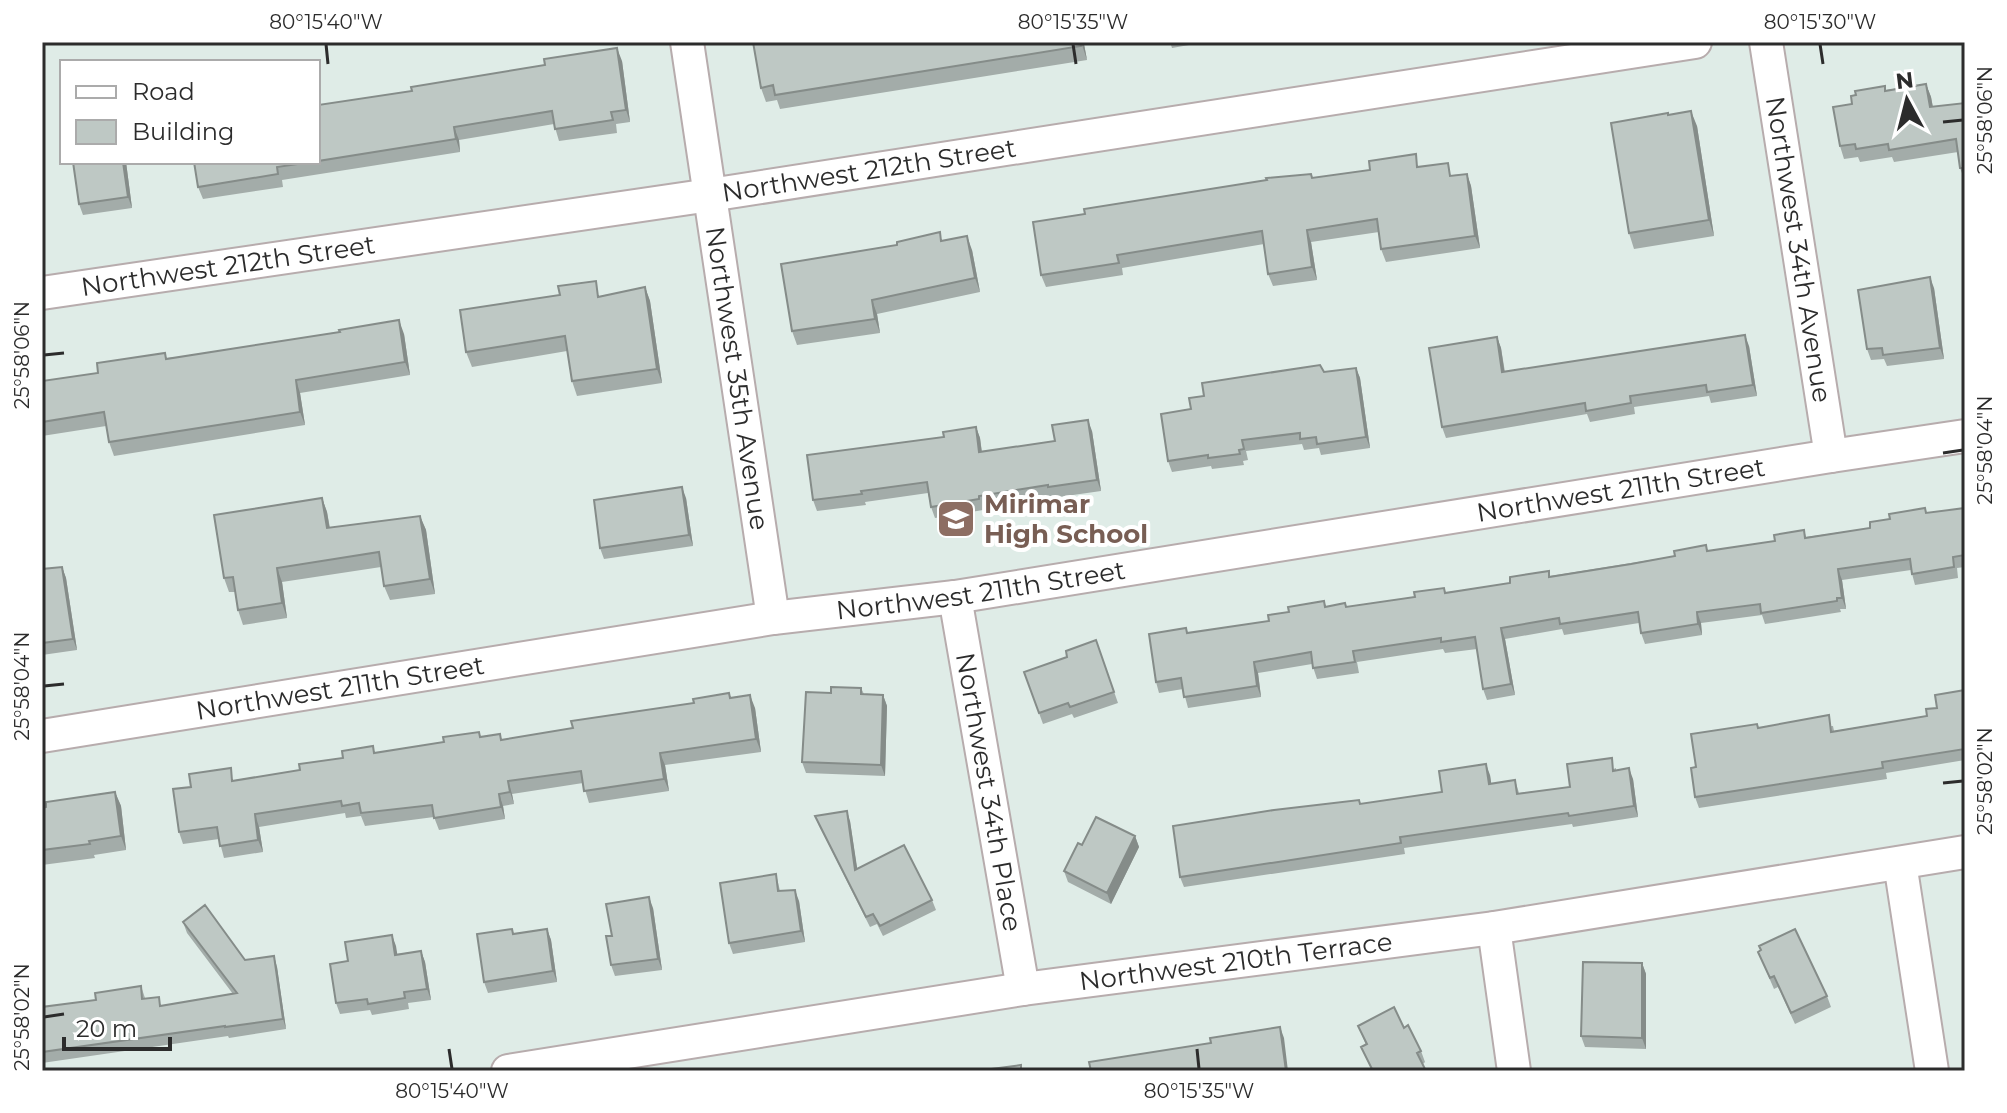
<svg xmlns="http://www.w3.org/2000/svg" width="2007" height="1113" viewBox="0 0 2007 1113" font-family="Montserrat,sans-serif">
  <rect width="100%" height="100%" fill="#dfece7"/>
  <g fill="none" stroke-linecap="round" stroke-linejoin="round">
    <g stroke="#b7acad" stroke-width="36">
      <g id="street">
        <path id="s1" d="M 687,42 L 773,618"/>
        <path id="s2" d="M 1766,42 L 1831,456"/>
        <path id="s3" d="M 42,293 L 710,195 L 1695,42"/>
        <path id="s4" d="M 955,597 L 1023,989"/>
        <path id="s5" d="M 42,736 L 773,618 L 955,597 L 1831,456 L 1965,436"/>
        <path d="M 1900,863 L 1932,1071"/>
        <path d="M 1494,928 L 1514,1071"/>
        <path id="s6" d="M 508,1071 L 1023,989 L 1494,928 L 1965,852"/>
      </g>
    </g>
    <use href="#street" stroke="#fff" stroke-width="32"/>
  </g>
  <path fill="#a3aca9" d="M 753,42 L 1101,42 L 1084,44 L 1087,60 L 780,109 L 777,100 L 766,102 L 761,88 Z
    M 1170,42 L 1206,42 L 1172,48 Z
    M 622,61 L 630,122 L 616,124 L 617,133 L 559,141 L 554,124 L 459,140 L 460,152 L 282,180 L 283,187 L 203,199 L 198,187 L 194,162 L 318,162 L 318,105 Z
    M 1926,84 L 1931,97 L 1933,107 L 1965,103 L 1965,181 L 1960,168 L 1958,152 L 1894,162 L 1892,157 L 1860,162 L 1858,157 L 1844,159 L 1840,146 L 1852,104 L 1886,90 Z
    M 1669,115 L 1697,126 L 1714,236 L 1634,249 L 1629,233 Z
    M 126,162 L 132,208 L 83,215 L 79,204 Z
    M 1467,174 L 1471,186 L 1480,248 L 1386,262 L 1381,249 L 1379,232 L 1311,242 L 1317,280 L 1273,286 L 1268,274 L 1264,244 L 1122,268 L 1123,275 L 1046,287 L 1041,275 L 1313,178 L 1453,175 Z
    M 943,241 L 972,250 L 980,292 L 877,314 L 880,333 L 797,345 L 792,331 Z
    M 645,287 L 650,301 L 662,383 L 577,396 L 572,381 L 567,351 L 472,367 L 466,352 L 601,296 Z
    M 1934,288 L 1944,359 L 1887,366 L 1884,359 L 1871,360 L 1867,349 Z
    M 404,334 L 410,375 L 300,393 L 305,425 L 114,456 L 109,442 L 106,426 L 42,436 L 42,381 L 98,373 L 167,358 Z
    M 1497,337 L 1501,348 L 1505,372 L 1749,346 L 1757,396 L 1711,403 L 1709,396 L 1634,407 L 1635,414 L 1590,422 L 1587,414 L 1446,438 L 1442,427 Z
    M 1356,368 L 1360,378 L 1370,448 L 1321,455 L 1319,448 L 1304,450 L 1302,444 L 1246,451 L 1248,460 L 1243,461 L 1244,465 L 1212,469 L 1211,466 L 1172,472 L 1168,461 L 1191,409 L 1204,396 L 1324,372 Z
    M 976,427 L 980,438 L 982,452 L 1055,441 L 1092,431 L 1101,491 L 1052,498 L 1051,496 L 983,507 L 983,510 L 935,518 L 931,507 L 928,493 L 865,502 L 866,505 L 817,511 L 813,500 L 944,437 Z
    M 322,498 L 327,512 L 330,528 L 420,516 L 426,530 L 435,594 L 390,600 L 384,586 L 381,567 L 282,582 L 287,618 L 243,625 L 238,610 L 235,592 L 229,592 L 224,578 Z
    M 686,498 L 693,546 L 604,559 L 600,548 Z
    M 1965,508 L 1965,567 L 1957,568 L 1958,578 L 1915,585 L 1911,570 L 1842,580 L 1846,609 L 1840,609 L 1841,612 L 1765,624 L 1762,615 L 1701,623 L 1702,635 L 1645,644 L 1641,633 L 1639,623 L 1564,635 L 1562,629 L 1505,639 L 1515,695 L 1487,700 L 1483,689 L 1477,649 L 1445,653 L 1443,649 L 1357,662 L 1359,673 L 1317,679 L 1312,664 L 1258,673 L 1261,697 L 1188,708 L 1183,689 L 1159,693 L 1156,682 L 1187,633 L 1269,621 L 1289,612 L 1324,601 L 1326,606 L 1347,607 L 1510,583 L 1549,571 L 1550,576 L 1675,556 L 1706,545 L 1708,551 L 1775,541 L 1804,530 L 1806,537 L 1870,528 L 1927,513 Z
    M 42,561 L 44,570 L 62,567 L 66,578 L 77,650 L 42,655 Z
    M 1096,640 L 1118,703 L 1074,718 L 1072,714 L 1043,724 L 1024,672 L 1067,657 Z
    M 861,688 L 864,694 L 883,695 L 887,706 L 885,776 L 806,773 L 802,762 L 831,693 Z
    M 1965,690 L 1965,760 L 1886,773 L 1887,779 L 1699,808 L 1695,797 L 1696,767 L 1757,724 L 1758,728 L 1833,726 L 1834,731 L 1927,716 Z
    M 729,693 L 731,698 L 755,708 L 761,752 L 665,765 L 669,791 L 589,803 L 583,783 L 512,794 L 514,804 L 503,806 L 505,819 L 439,830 L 434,817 L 365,826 L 361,816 L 346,818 L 345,813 L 259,827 L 263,852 L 224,858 L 219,839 L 183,844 L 179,832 L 191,787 L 300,770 L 375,753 L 481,737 L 503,740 L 573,728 L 694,703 Z
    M 1616,768 L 1616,771 L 1633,779 L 1638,817 L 1573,827 L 1572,824 L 1404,848 L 1405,854 L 1184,887 L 1180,877 L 1361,804 L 1442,792 L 1490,775 L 1491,784 L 1515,780 L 1519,793 L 1570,787 Z
    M 115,792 L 121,806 L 126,850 L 94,855 L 95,858 L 42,865 L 42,808 Z
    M 815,816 L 850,821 L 857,869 L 932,900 L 936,910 L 883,936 L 877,924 L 870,927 L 819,826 Z
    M 1135,836 L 1139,847 L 1111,904 L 1068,882 L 1064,871 L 1082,845 Z
    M 776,874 L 780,891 L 799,901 L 805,942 L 733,954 L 729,943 Z
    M 653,908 L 662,970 L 615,976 L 611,965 L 612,936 Z
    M 183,922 L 245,960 L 277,967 L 286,1029 L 229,1038 L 228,1036 L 42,1063 L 42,1007 L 96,1000 L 141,986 L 145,998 L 162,1006 L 233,994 L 187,933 Z
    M 547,929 L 551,940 L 557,982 L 488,993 L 484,982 L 514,934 Z
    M 392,935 L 397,954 L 421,951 L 425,962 L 431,1000 L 408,1003 L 409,1009 L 372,1015 L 370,1010 L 340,1014 L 336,1003 L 348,961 Z
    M 1758,952 L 1827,996 L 1831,1007 L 1795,1024 L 1778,987 L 1774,989 Z
    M 1642,963 L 1646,974 L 1646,1049 L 1585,1047 L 1581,1036 Z
    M 1358,1026 L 1404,1028 L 1421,1051 L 1425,1062 L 1423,1064 L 1426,1071 L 1372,1071 L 1361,1047 L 1366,1045 Z"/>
  <path fill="#858c89" d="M 1081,42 L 1083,42 L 1084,44 L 1087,60 Z
    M 617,48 L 622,61 L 630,122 L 626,110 Z
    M 1926,84 L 1931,97 L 1935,120 L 1930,107 Z
    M 1691,111 L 1697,126 L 1714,236 L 1709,220 Z
    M 454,127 L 459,140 L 460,152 L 456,139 Z
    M 123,162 L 126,162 L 132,208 L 128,197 Z
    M 1467,174 L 1471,186 L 1480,248 L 1475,236 Z
    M 1307,230 L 1311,242 L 1317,280 L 1312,267 Z
    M 967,236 L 972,250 L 980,292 L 975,278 Z
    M 1930,277 L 1934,288 L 1944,359 L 1940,348 Z
    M 645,287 L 650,301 L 662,383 L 657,369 Z
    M 872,300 L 877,314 L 880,333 L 875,319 Z
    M 399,320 L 404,334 L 410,375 L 405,362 Z
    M 1745,335 L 1749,346 L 1757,396 L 1753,385 Z
    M 1497,337 L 1501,348 L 1506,383 L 1502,372 Z
    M 1356,368 L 1360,378 L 1370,448 L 1366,437 Z
    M 296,380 L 300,393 L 305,425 L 300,412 Z
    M 1088,420 L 1092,431 L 1101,491 L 1097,480 Z
    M 976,427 L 980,438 L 983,463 L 979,452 Z
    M 682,487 L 686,498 L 693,546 L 689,535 Z
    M 322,498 L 327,512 L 332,543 L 327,528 Z
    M 420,516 L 426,530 L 435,594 L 430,579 Z
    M 62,567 L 66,578 L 77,650 L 73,639 Z
    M 277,568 L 282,582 L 287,618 L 282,603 Z
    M 1838,569 L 1842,580 L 1846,609 L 1842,598 Z
    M 1697,612 L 1701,623 L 1702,635 L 1698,624 Z
    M 1501,628 L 1505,639 L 1515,695 L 1511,684 Z
    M 1254,662 L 1258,673 L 1261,697 L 1257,686 Z
    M 750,695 L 755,708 L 761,752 L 756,739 Z
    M 883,695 L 887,706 L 885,776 L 881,765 Z
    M 660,753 L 665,765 L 669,791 L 664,779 Z
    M 1486,764 L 1490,775 L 1493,795 L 1489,784 Z
    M 1629,768 L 1633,779 L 1638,817 L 1634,806 Z
    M 508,781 L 512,794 L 514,804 L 510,792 Z
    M 115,792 L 121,806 L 126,850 L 121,836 Z
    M 499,794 L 503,806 L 505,819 L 501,807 Z
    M 847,811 L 850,821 L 859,880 L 855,870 Z
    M 255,814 L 259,827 L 263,852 L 258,840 Z
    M 1135,836 L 1139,847 L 1111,904 L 1107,893 Z
    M 795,890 L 799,901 L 805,942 L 801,931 Z
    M 649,897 L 653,908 L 662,970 L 658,959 Z
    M 547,929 L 551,940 L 557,982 L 553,971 Z
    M 392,935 L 396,946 L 399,965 L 395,955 Z
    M 421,951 L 425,962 L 431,1000 L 427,989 Z
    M 274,956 L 277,967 L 286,1029 L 283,1019 Z
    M 1642,963 L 1646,974 L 1646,1049 L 1642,1038 Z
    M 1280,1027 L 1284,1038 L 1288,1071 L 1286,1071 Z"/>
  <path fill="#bec8c4" stroke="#858c89" stroke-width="2" d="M 753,42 L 1081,42 L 1081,46 L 775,95 L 773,85 L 761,88 Z
    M 617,48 L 626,110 L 611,112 L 613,120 L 555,129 L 552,111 L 454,127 L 456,139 L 318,161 L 318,105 L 412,91 L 411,87 L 545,65 L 544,59 Z
    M 1926,84 L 1930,107 L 1965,103 L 1965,168 L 1960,168 L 1956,139 L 1889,150 L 1888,144 L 1856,149 L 1855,144 L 1840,146 L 1833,107 L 1852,104 L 1851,96 L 1856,95 L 1855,91 L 1885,86 L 1885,91 Z
    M 1691,111 L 1709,220 L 1629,233 L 1611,123 L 1668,113 L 1668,115 Z
    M 1416,154 L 1417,167 L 1448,163 L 1450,176 L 1467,174 L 1475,236 L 1381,249 L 1377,219 L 1307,230 L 1312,267 L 1268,274 L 1262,231 L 1117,255 L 1119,263 L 1041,275 L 1033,222 L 1085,214 L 1084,209 L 1267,180 L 1266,178 L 1311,174 L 1312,178 L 1370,170 L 1369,161 Z
    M 73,162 L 123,162 L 128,197 L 79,204 Z
    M 194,162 L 311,162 L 277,167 L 278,174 L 198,187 Z
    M 940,232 L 941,241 L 967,236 L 975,278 L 872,300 L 875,319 L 792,331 L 781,264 L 897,245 L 897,242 Z
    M 1930,277 L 1940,348 L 1883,355 L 1882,348 L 1867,349 L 1858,290 Z
    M 596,281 L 598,297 L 645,287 L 657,369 L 572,381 L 565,336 L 466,352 L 460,310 L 560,295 L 558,286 Z
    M 399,320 L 405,362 L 296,380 L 300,412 L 109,442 L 104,412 L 42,422 L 42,381 L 98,373 L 97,363 L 165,353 L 166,359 L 340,332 L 339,330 Z
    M 1745,335 L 1753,385 L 1707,392 L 1706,385 L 1630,396 L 1631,403 L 1586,411 L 1585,403 L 1442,427 L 1429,348 L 1497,337 L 1502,372 Z
    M 1320,365 L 1324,372 L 1356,368 L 1366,437 L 1317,444 L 1316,437 L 1300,439 L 1300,433 L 1242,440 L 1244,449 L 1239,450 L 1240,454 L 1208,458 L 1208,455 L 1168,461 L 1161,414 L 1191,409 L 1189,398 L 1204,396 L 1202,383 Z
    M 1088,420 L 1097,480 L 1048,487 L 1048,485 L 979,496 L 979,499 L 931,507 L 927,482 L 861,491 L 862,494 L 813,500 L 807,455 L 944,437 L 943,432 L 976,427 L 979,452 L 1055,441 L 1052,425 Z
    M 682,487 L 689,535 L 600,548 L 594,500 Z
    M 322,498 L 327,528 L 420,516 L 430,579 L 384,586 L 379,552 L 277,568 L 282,603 L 238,610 L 233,577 L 224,578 L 214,515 Z
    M 1925,508 L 1926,513 L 1965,508 L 1965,555 L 1953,557 L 1954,567 L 1912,574 L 1910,559 L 1838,569 L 1842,598 L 1837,598 L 1837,601 L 1761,613 L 1760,604 L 1697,612 L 1698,624 L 1641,633 L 1638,612 L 1560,624 L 1559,618 L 1501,628 L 1511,684 L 1483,689 L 1475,637 L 1441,642 L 1441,638 L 1353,651 L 1355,662 L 1313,668 L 1311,652 L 1254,662 L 1257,686 L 1184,697 L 1181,678 L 1156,682 L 1149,634 L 1186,628 L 1187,633 L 1269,621 L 1268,615 L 1289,612 L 1288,607 L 1324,601 L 1325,607 L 1345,603 L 1346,607 L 1415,597 L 1414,592 L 1444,588 L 1445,593 L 1510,583 L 1510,577 L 1549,571 L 1549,577 L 1631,564 L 1675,556 L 1674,551 L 1706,545 L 1707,551 L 1775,541 L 1774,535 L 1804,530 L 1805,538 L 1870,528 L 1870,522 L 1890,519 L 1889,514 Z
    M 62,567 L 73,639 L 42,643 L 42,569 Z
    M 1096,640 L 1114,692 L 1070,707 L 1068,703 L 1039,713 L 1024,672 L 1067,657 L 1066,651 Z
    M 831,687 L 861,688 L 861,694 L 883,695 L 881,765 L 802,762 L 806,692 L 831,693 Z
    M 1965,690 L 1965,749 L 1882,762 L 1883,768 L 1695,797 L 1691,768 L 1696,767 L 1691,734 L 1757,724 L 1758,728 L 1829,715 L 1831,732 L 1927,716 L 1926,709 L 1937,708 L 1935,695 Z
    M 729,693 L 730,698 L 750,695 L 756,739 L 660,753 L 664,779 L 584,791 L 581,771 L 508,781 L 510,792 L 499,794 L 501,807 L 434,818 L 432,805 L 361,813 L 359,803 L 342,806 L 341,801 L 255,814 L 258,840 L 220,846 L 217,827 L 179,832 L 173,789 L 191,787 L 189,774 L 231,768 L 232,781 L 300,770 L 299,764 L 343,758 L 342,751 L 373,746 L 374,753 L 444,742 L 443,737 L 479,732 L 480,737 L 500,734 L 501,740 L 573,728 L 571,721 L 694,703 L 693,699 Z
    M 1612,758 L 1613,771 L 1629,768 L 1634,806 L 1569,816 L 1568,813 L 1400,837 L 1401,843 L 1180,877 L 1173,826 L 1274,810 L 1359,800 L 1360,804 L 1442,792 L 1439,771 L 1486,764 L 1489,784 L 1515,780 L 1517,794 L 1570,787 L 1567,764 Z
    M 115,792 L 121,836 L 89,841 L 90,844 L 42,850 L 42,808 L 46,807 L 46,802 Z
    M 847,811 L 855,870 L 904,845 L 932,900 L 880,926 L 873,914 L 866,917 L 815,816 Z
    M 1096,817 L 1135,836 L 1107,893 L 1064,871 L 1078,843 L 1082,845 Z
    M 776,874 L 778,891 L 795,890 L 801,931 L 729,943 L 720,883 Z
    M 649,897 L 658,959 L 611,965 L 606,936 L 612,936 L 606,904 Z
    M 205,905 L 245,960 L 274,956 L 283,1019 L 225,1027 L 225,1026 L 42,1052 L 42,1007 L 96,1000 L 95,993 L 141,986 L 142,999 L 159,997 L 160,1006 L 237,993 L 183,922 Z
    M 512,929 L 513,934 L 547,929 L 553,971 L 484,982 L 477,934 Z
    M 1795,929 L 1827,996 L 1791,1013 L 1774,976 L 1770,978 L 1758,952 L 1761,950 L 1759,946 Z
    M 392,935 L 395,955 L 421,951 L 427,989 L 404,992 L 405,998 L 368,1004 L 367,999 L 336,1003 L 330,964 L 348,961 L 345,942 Z
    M 1583,962 L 1642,963 L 1642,1038 L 1581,1036 Z
    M 1394,1007 L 1404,1028 L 1408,1025 L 1421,1051 L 1417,1053 L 1426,1071 L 1373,1071 L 1361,1047 L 1367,1044 L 1358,1026 Z
    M 1280,1027 L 1286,1071 L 1091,1071 L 1089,1062 L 1211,1043 L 1210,1038 Z
    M 1021,1065 L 1021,1071 L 976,1071 Z"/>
  <path fill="none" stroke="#2c2c2c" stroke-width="3" d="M 326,44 L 328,64M 1073,44 L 1076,64M 1820,44 L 1823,64M 1943,122 L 1963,120M 44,355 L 64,353M 1943,453 L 1963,450M 44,686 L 64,684M 1943,783 L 1963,781M 44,1017 L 64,1014M 449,1049 L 452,1069M 1197,1049 L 1199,1069"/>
  <defs>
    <g id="school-square" transform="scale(2)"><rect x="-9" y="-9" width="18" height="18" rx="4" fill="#8d6e63" stroke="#fff"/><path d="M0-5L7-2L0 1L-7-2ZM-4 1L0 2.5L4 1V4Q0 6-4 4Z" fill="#fff"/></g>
  </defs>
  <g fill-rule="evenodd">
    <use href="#school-square" x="956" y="519"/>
  </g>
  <g text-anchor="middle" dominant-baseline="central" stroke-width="8" stroke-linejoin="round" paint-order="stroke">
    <g font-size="26" fill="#2c2c2c" stroke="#fff">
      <text stroke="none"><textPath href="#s3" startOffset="836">Northwest 212th Street</textPath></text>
      <text stroke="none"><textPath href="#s2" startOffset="210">Northwest 34th Avenue</textPath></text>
      <text stroke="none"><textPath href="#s3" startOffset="188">Northwest 212th Street</textPath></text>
      <text stroke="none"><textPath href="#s1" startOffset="340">Northwest 35th Avenue</textPath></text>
      <text stroke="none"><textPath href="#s5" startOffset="1598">Northwest 211th Street</textPath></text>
      <text stroke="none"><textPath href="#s5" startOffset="950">Northwest 211th Street</textPath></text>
      <text stroke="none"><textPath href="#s5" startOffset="302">Northwest 211th Street</textPath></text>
      <text stroke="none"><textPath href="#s4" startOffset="198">Northwest 34th Place</textPath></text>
      <text stroke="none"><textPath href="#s6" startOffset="736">Northwest 210th Terrace</textPath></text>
    </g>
    <g font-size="26" font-weight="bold" fill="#785e54" stroke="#fff" text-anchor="start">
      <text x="984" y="504">Mirimar<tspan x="984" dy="30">High School</tspan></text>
    </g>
  </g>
  <rect width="2007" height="1113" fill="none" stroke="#ffffff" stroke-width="88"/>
  <rect x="60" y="60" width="260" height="104" fill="#ffffff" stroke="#ababab" stroke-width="2"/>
  <rect x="76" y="86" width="40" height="12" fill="#ffffff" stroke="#ababab" stroke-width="2"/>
  <text x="132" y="100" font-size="24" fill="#2c2c2c">Road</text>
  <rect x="76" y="120" width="40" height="24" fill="#bec8c4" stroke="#ababab" stroke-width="2"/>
  <text x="132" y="140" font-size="24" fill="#2c2c2c">Building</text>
  <g transform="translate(1907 100) rotate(353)" stroke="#ffffff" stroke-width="6" paint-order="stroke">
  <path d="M0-6L14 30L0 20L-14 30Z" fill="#2c2c2c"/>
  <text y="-12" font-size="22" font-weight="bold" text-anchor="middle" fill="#2c2c2c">N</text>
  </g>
  <path d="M64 1037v12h106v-12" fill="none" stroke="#2c2c2c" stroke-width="4"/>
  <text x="76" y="1037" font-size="24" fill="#2c2c2c" stroke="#ffffff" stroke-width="6" paint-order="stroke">20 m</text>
  <rect x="44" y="44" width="1919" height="1025" fill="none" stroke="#2c2c2c" stroke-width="3"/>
  <g font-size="20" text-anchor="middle" fill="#2c2c2c">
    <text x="326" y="29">80°15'40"W</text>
    <text x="1073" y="29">80°15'35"W</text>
    <text x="1820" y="29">80°15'30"W</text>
    <text transform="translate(1985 120) rotate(-90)" y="7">25°58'06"N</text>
    <text transform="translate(22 355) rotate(-90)" y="7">25°58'06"N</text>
    <text transform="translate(1985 450) rotate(-90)" y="7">25°58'04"N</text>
    <text transform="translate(22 686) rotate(-90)" y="7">25°58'04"N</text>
    <text transform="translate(1985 781) rotate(-90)" y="7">25°58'02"N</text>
    <text transform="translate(22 1017) rotate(-90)" y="7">25°58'02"N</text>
    <text x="452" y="1098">80°15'40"W</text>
    <text x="1199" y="1098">80°15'35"W</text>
  </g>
</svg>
